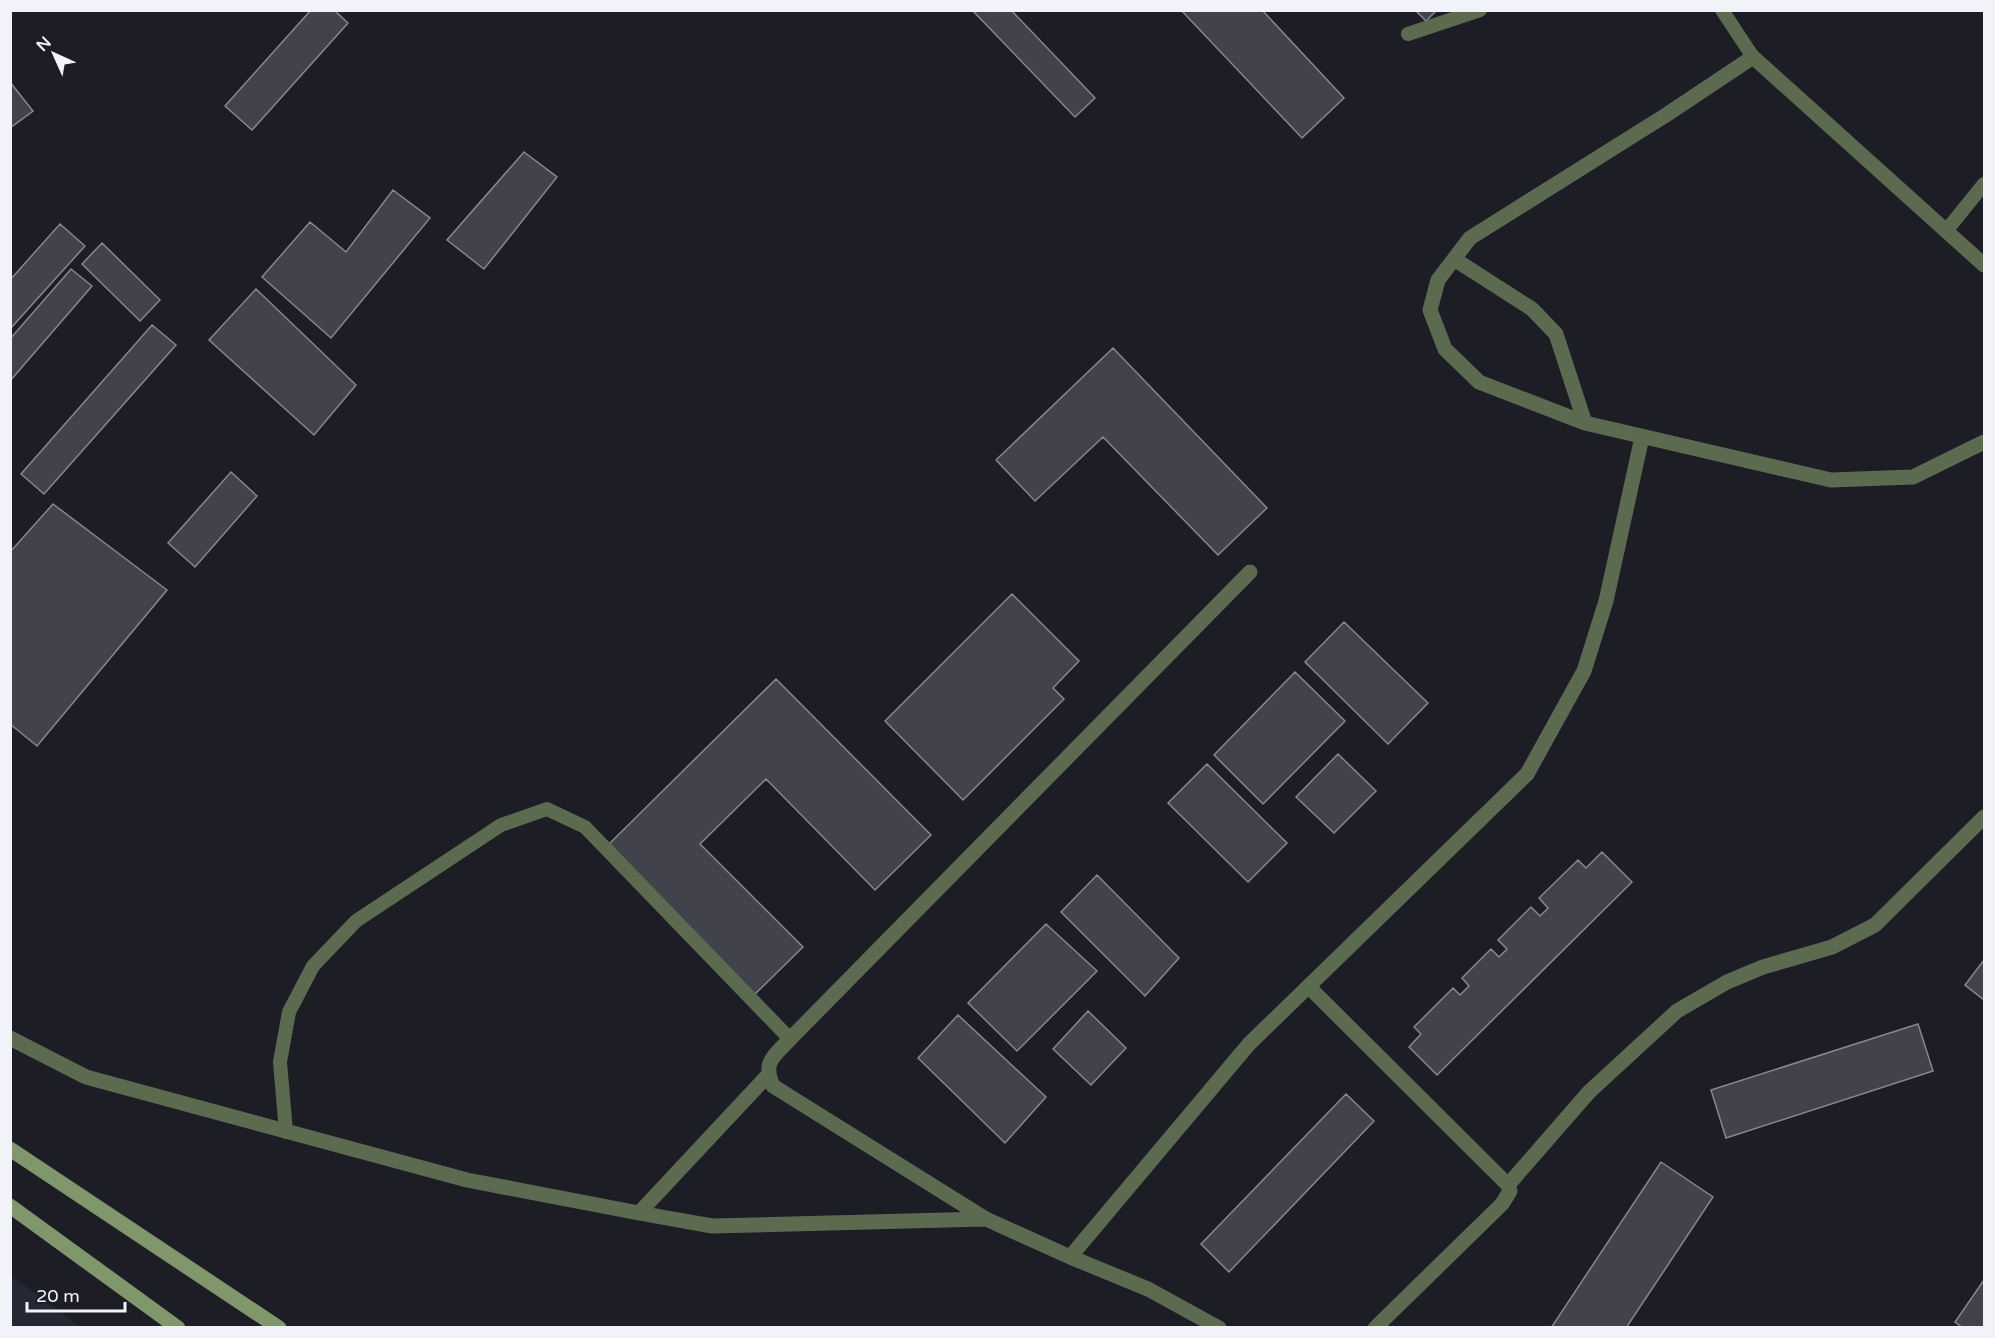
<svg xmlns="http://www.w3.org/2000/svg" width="1995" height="1338" viewBox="0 0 1995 1338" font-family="'Varela Round',sans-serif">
  <rect width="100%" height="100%" fill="#1c1d25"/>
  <path fill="#252734" d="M 10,1276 L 23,1284 L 81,1327 L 11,1327 Z"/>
  <path fill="#41424b" stroke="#868791" stroke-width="1.5" d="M 311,10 L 334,10 L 348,23 L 252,130 L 225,106 Z
    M 972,10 L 1011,10 L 1095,98 L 1075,117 Z
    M 1181,10 L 1262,10 L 1344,98 L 1302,138 Z
    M 1415,10 L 1437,10 L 1426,21 Z
    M 10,82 L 33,111 L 10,128 Z
    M 524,152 L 557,177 L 484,269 L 447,240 Z
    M 393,190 L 430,218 L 331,338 L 262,277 L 310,222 L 346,252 Z
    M 60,224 L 85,246 L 10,329 L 10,280 Z
    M 102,243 L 160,300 L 140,321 L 82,264 Z
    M 71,269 L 92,286 L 10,381 L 10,339 Z
    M 256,289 L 356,385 L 314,435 L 209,340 Z
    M 152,325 L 176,345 L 44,494 L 21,474 Z
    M 1113,348 L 1267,508 L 1218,555 L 1103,437 L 1035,501 L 996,460 Z
    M 231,472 L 257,496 L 195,567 L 168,543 Z
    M 53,504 L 167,590 L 37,746 L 10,724 L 10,552 Z
    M 1012,594 L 1079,661 L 1053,688 L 1064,699 L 963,800 L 885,721 Z
    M 1344,622 L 1428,703 L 1388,744 L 1305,662 Z
    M 1295,672 L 1345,721 L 1263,804 L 1214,755 Z
    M 776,679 L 931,835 L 875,890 L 766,779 L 700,844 L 803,947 L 753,996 L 606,847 Z
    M 1338,754 L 1376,791 L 1334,833 L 1296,797 Z
    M 1207,764 L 1287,843 L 1248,882 L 1168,803 Z
    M 1602,852 L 1632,882 L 1437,1075 L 1409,1047 L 1421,1034 L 1414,1027 L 1453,988 L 1460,995 L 1469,986 L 1462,978 L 1491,949 L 1499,957 L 1507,949 L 1498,940 L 1531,907 L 1540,916 L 1548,908 L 1539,898 L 1578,860 L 1586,868 Z
    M 1097,875 L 1179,958 L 1145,996 L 1061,912 Z
    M 1046,924 L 1097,971 L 1017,1051 L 968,1003 Z
    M 1984,960 L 1984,1000 L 1965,985 Z
    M 1088,1011 L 1126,1048 L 1091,1085 L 1053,1049 Z
    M 958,1015 L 1046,1097 L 1005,1143 L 918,1058 Z
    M 1918,1024 L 1933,1071 L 1726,1138 L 1711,1090 Z
    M 1346,1094 L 1374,1121 L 1229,1272 L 1201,1244 Z
    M 1661,1162 L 1713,1197 L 1626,1328 L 1551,1328 Z
    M 1984,1280 L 1984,1328 L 1963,1328 L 1955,1322 Z"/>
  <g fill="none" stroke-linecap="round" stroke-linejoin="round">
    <path stroke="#5c6b50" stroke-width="14" d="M 1722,10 L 1753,57
      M 1408,34 L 1480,10
      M 1946,231 L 1984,184
      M 286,1132 L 280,1062 L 289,1012 L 313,966 L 356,921 L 501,825 L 547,809 L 585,827 L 790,1039"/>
    <path stroke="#5c6b50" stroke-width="15" d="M 1454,259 L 1532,309 L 1556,334 L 1585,423
      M 1984,265 L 1753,57 L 1666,115 L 1470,238 L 1438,280 L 1430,310 L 1445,349 L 1479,382 L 1585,423 L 1831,480 L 1913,477 L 1984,442
      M 1310,986 L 1315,993 L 1508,1185 L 1510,1191 L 1502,1204 L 1375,1328
      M 10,1038 L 86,1077 L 467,1180 L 639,1213 L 712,1226 L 985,1219
      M 1508,1185 L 1589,1092 L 1677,1011 L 1727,982 L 1763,967 L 1832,947 L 1875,925 L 1984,817
      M 639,1213 L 768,1075
      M 1070,1257 L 1249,1044 L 1527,774 L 1584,671 L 1606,601 L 1642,437
      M 1219,1328 L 1148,1289 L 1070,1257 L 986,1219 L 773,1086 C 762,1062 774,1056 790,1039 L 1250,572"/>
    <path stroke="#7f976b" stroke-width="15" d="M 10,1149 L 279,1328
      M 10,1206 L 178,1328"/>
  </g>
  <rect width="1995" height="1338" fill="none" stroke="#f2f3f9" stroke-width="24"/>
  <g transform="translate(54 54) rotate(315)" stroke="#1c1d25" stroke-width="4.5" paint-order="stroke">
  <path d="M0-4.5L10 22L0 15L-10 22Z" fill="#f2f3f9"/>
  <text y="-9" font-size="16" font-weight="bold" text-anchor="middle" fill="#f2f3f9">N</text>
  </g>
  <path d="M27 1302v9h98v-9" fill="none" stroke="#f2f3f9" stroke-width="3"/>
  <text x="36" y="1302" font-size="18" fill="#f2f3f9" stroke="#1c1d25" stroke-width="4.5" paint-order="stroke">20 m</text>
</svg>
